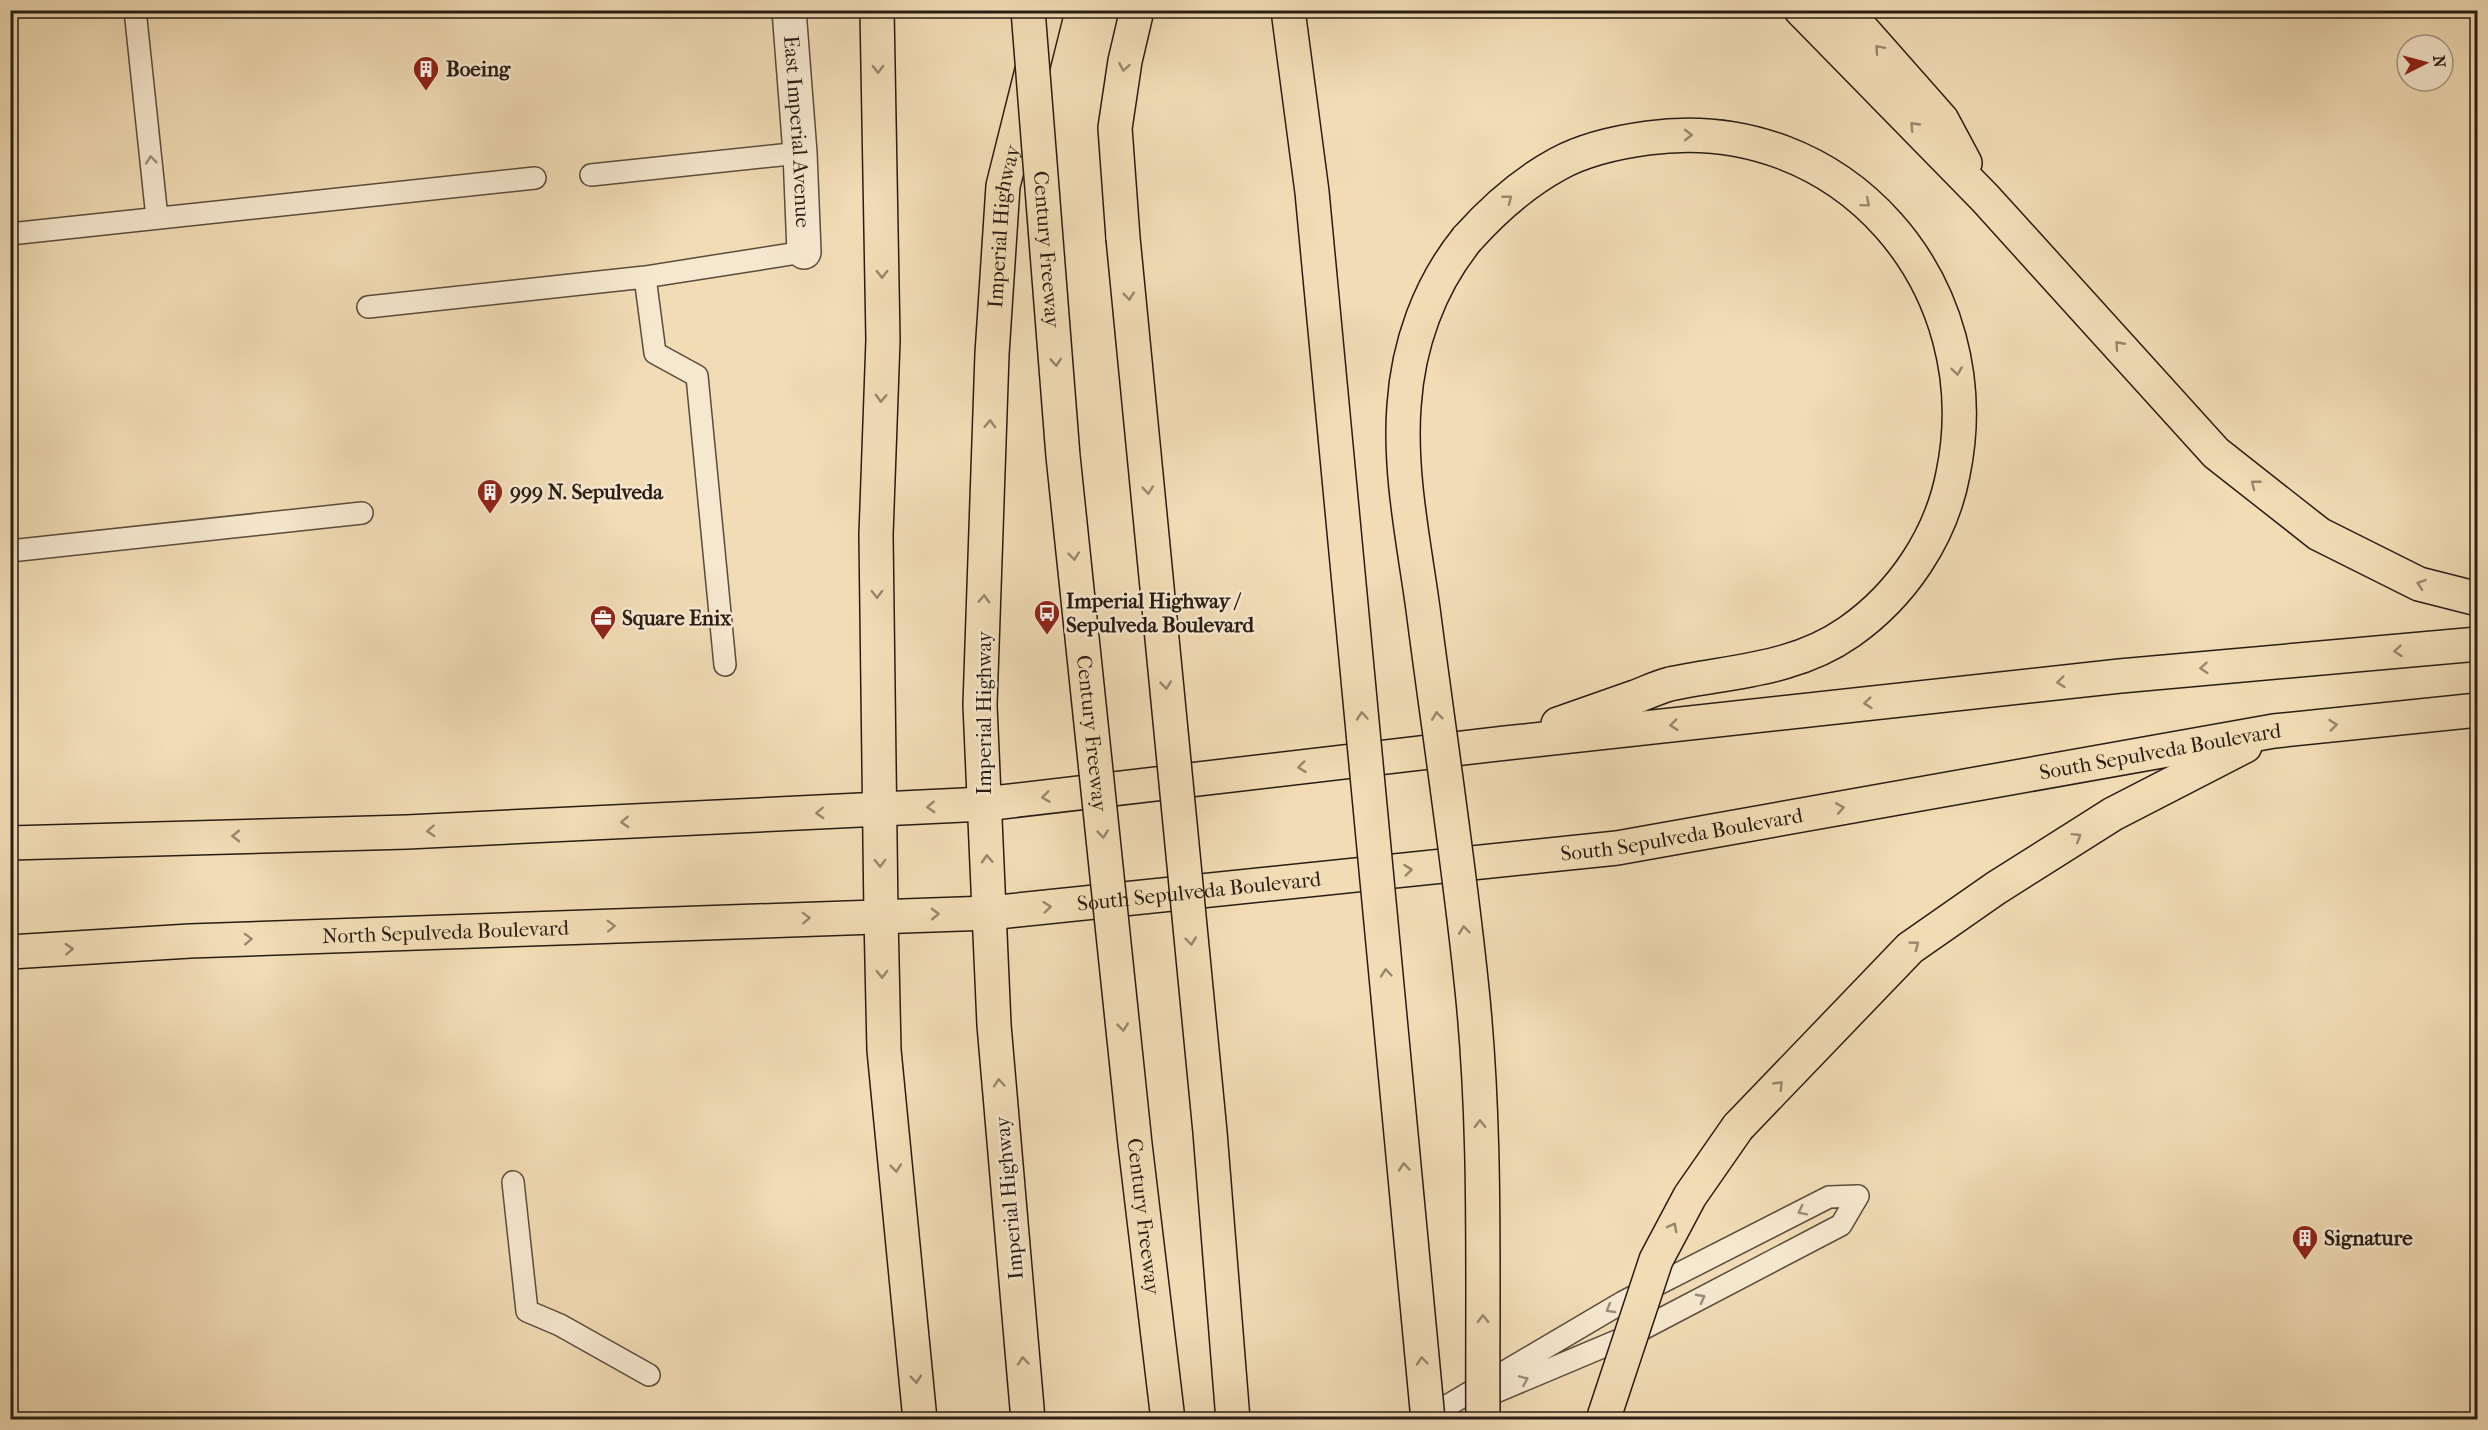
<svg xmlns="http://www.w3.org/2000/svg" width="2488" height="1430" viewBox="0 0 2488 1430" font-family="'IM FELL French Canon',serif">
  <rect width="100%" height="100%" fill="#f1dcb5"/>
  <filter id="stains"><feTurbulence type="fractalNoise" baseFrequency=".00333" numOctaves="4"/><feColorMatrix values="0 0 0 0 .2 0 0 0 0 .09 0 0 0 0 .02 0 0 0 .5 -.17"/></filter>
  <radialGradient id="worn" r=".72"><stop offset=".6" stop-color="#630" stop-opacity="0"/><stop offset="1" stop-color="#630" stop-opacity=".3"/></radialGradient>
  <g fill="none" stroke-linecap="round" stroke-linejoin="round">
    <g stroke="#5a4c3c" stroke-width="24">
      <path id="lane" d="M 135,10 L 157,218
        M 591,175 L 800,153
        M 10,234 L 535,178
        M 645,277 L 655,353 L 697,376 L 725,665
        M 368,307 L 645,277 L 804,252
        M 10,551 L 362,513
        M 513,1182 L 527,1311 L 560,1325 L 649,1375
        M 1479,1399 L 1631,1335 L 1841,1225 L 1858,1196
        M 1423,1420 L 1623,1302 L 1829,1197 L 1858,1196"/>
    </g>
    <g stroke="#5a4c3c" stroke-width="36">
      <g id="street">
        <path id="s1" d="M 789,10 L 800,153 L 804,252"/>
      </g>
    </g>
    <g stroke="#281c14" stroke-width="36">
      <g id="primary">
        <path d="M 877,10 L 883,340 L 876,535 L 881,916"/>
        <path id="s2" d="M 1028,1420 L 994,1025 L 980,705 L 992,354 L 1003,186 L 1047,10"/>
      </g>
    </g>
    <g stroke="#281c14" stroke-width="36">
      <g id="highway">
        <path d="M 1801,10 L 1985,198 L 2216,453 L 2319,534 L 2419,584 L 2478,599"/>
        <path d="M 1845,10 L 1942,120 L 1965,163"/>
        <path d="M 1123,238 L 1115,128 L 1125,61 L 1137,10"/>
        <path d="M 1467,239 C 1493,210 1523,183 1558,164 C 1585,149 1618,142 1648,138 C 1843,111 1992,285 1953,474 C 1941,537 1902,595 1849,632 C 1795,670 1732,671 1670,684 C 1658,687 1646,693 1635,697 C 1609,706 1583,715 1558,724"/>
        <path d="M 10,843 L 407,832 L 984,804 L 1506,743 L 2120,676 L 2478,644"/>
        <path d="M 881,916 L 884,1050 L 920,1420"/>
        <path id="s3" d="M 10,952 L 190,941 L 989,913 L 1617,848 L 2274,731 L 2478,710"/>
        <path d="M 1738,1127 L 1910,948 L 1996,888 L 2113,814 L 2245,746"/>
      </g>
    </g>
    <use href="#lane" stroke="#f6e8cf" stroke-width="21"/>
    <use href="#street" stroke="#f6e8cf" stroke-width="33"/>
    <use href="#primary" stroke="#f1dcb5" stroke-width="33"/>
    <use href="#highway" stroke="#f1dcb5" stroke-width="33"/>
    <g stroke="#281c14" stroke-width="36" stroke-linecap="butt">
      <g id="highway-bridge">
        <path id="s4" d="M 1028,10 L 1063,456 L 1135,1144 L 1168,1420"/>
        <path d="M 1288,10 L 1312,192 L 1428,1420"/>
        <path d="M 1123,238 L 1210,1132 L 1233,1420"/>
        <path d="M 1467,239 C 1429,286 1408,345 1404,406 C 1399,473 1414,543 1423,609 C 1439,733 1458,856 1471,980 C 1487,1125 1482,1274 1483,1420"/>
        <path d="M 1603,1420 L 1656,1260 L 1690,1196 L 1738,1127"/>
      </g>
    </g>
    <use href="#highway-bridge" stroke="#f1dcb5" stroke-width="33"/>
  </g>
  <defs><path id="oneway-chevron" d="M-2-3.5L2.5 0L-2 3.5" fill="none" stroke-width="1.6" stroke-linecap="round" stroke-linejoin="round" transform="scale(1.5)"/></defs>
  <g stroke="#97866d">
    <use href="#oneway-chevron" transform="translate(1879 49) rotate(-131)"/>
    <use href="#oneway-chevron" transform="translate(1124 67) rotate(100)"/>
    <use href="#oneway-chevron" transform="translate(878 69) rotate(89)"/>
    <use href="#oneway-chevron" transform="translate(1914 126) rotate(-134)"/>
    <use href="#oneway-chevron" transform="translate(1688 135)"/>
    <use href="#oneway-chevron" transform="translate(1508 199) rotate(-38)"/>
    <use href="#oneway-chevron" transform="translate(1866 203) rotate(40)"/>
    <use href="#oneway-chevron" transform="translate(882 274) rotate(90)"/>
    <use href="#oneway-chevron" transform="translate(1129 296) rotate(84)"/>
    <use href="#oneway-chevron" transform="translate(2119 345) rotate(-132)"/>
    <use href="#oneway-chevron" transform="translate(1056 362) rotate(86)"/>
    <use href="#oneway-chevron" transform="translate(1957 371) rotate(82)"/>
    <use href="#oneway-chevron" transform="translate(881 398) rotate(92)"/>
    <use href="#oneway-chevron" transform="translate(990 424) rotate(-88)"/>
    <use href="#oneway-chevron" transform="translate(2255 484) rotate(-142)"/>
    <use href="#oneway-chevron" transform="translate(1148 490) rotate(84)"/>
    <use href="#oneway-chevron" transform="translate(1074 556) rotate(84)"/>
    <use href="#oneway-chevron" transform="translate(2421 584) rotate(-161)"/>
    <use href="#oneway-chevron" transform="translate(877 594) rotate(89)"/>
    <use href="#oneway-chevron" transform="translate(984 599) rotate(-88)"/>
    <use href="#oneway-chevron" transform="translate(2398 651) rotate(175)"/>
    <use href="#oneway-chevron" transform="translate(2204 668) rotate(175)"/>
    <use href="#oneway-chevron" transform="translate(2061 682) rotate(174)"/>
    <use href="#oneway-chevron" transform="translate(1166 685) rotate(84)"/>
    <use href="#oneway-chevron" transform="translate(1868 703) rotate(174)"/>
    <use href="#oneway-chevron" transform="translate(1362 716) rotate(-95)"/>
    <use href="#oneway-chevron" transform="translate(1437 716) rotate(-97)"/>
    <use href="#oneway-chevron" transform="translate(1674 725) rotate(174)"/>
    <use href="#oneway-chevron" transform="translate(2333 725) rotate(-6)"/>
    <use href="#oneway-chevron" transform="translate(1302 767) rotate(173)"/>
    <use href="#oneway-chevron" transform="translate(1046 797) rotate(173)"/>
    <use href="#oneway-chevron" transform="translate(931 807) rotate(177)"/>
    <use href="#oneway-chevron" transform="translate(1840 808) rotate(-10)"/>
    <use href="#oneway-chevron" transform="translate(820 813) rotate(177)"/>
    <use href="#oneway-chevron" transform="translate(625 822) rotate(177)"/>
    <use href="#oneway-chevron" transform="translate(431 831) rotate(177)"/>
    <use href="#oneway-chevron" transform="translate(1103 834) rotate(84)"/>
    <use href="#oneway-chevron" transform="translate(236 836) rotate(179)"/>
    <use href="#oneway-chevron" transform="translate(2077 837) rotate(-32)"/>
    <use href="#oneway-chevron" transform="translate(987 859) rotate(-93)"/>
    <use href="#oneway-chevron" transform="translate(880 863) rotate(89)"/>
    <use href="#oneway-chevron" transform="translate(1408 870) rotate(-6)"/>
    <use href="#oneway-chevron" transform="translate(1047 907) rotate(-6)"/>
    <use href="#oneway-chevron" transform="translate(935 914) rotate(-1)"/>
    <use href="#oneway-chevron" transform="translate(806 918) rotate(-2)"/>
    <use href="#oneway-chevron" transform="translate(611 926) rotate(-2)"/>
    <use href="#oneway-chevron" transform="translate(1464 930) rotate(-97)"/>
    <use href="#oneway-chevron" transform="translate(248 939) rotate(-2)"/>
    <use href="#oneway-chevron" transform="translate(1191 941) rotate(84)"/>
    <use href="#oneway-chevron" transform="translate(1915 945) rotate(-37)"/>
    <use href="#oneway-chevron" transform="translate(69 949) rotate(-3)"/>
    <use href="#oneway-chevron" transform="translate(1386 973) rotate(-95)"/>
    <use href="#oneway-chevron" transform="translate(882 974) rotate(89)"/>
    <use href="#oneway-chevron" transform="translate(1123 1027) rotate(84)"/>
    <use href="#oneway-chevron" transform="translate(999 1083) rotate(-95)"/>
    <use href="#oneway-chevron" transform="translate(1779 1085) rotate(-46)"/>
    <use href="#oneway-chevron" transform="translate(1480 1124) rotate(-91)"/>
    <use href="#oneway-chevron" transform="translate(1404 1167) rotate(-95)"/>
    <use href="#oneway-chevron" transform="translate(896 1168) rotate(84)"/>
    <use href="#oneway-chevron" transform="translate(1673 1227) rotate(-62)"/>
    <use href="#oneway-chevron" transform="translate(1483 1319) rotate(-91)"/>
    <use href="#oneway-chevron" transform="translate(1023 1361) rotate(-95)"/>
    <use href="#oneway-chevron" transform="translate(1422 1361) rotate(-95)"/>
    <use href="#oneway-chevron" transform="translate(916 1379) rotate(85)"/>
  </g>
  <g stroke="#998c7b">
    <use href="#oneway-chevron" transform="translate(151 160) rotate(-96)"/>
    <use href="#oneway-chevron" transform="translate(1802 1211) rotate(153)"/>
    <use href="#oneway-chevron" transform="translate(1701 1298) rotate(-28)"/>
    <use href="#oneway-chevron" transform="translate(1610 1309) rotate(150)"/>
    <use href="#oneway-chevron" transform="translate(1524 1380) rotate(-23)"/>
  </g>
  <defs>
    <g id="building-pin" transform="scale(1.35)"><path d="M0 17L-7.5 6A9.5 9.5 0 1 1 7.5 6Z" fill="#8f2418" stroke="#f6e8cf"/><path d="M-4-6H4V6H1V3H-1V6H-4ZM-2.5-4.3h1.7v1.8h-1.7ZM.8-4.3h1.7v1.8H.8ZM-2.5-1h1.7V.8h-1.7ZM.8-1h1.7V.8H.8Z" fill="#fff"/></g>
    <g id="bus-pin" transform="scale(1.35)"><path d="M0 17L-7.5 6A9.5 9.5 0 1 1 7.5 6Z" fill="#8f2418" stroke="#f6e8cf"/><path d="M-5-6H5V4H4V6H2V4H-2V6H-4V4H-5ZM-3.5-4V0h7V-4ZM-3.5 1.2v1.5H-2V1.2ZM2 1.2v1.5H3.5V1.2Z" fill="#fff"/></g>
    <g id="office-pin" transform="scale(1.35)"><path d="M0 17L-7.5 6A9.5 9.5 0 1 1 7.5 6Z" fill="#8f2418" stroke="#f6e8cf"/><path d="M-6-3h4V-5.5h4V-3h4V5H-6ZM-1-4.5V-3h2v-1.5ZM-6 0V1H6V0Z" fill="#fff"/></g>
  </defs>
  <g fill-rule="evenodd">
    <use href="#building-pin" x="426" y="69"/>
    <use href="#building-pin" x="490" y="492"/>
    <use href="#bus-pin" x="1047" y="613"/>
    <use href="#office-pin" x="603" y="618"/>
    <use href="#building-pin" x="2305" y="1238"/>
  </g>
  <g text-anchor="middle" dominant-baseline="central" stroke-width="5" stroke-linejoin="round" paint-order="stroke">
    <g font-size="21" font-weight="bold" fill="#281c14" stroke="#f6e8cf" text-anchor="start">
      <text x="446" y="69">Boeing</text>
      <text x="510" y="492">999 N. Sepulveda</text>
      <text x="1066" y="601">Imperial Highway /<tspan x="1066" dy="24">Sepulveda Boulevard</tspan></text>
      <text x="622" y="618">Square Enix</text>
      <text x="2324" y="1238">Signature</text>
    </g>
    <g font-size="21" fill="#281c14" stroke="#f6e8cf">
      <text stroke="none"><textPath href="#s1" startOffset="122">East Imperial Avenue</textPath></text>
      <text stroke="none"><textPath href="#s2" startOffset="1196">Imperial Highway</textPath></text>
      <text stroke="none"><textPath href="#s4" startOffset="240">Century Freeway</textPath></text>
      <text transform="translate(984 713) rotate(-90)">Imperial Highway</text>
      <text stroke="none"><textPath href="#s4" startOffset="726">Century Freeway</textPath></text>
      <text stroke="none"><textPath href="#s3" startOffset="2163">South Sepulveda Boulevard</textPath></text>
      <text stroke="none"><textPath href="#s3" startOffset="1677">South Sepulveda Boulevard</textPath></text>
      <text stroke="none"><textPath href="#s3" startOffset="1191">South Sepulveda Boulevard</textPath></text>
      <text stroke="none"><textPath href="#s3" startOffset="436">North Sepulveda Boulevard</textPath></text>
      <text transform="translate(1009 1198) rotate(-95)">Imperial Highway</text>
      <text stroke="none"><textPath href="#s4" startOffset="1212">Century Freeway</textPath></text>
    </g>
  </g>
  <rect width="2488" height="1430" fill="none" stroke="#f1dcb5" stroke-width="36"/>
  <rect x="12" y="12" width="2464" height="1406" fill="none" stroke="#281c14" stroke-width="3"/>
  <rect x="18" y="18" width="2452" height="1394" fill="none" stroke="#281c14" stroke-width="1.5"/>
  <g transform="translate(2425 63) rotate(84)"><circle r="28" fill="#f6e8cf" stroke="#a49684" stroke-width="1.5"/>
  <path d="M0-4.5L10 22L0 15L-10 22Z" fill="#8f2418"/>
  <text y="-9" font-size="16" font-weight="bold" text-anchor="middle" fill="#281c14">N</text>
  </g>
  <rect width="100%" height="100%" filter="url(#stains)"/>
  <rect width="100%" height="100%" fill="url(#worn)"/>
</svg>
